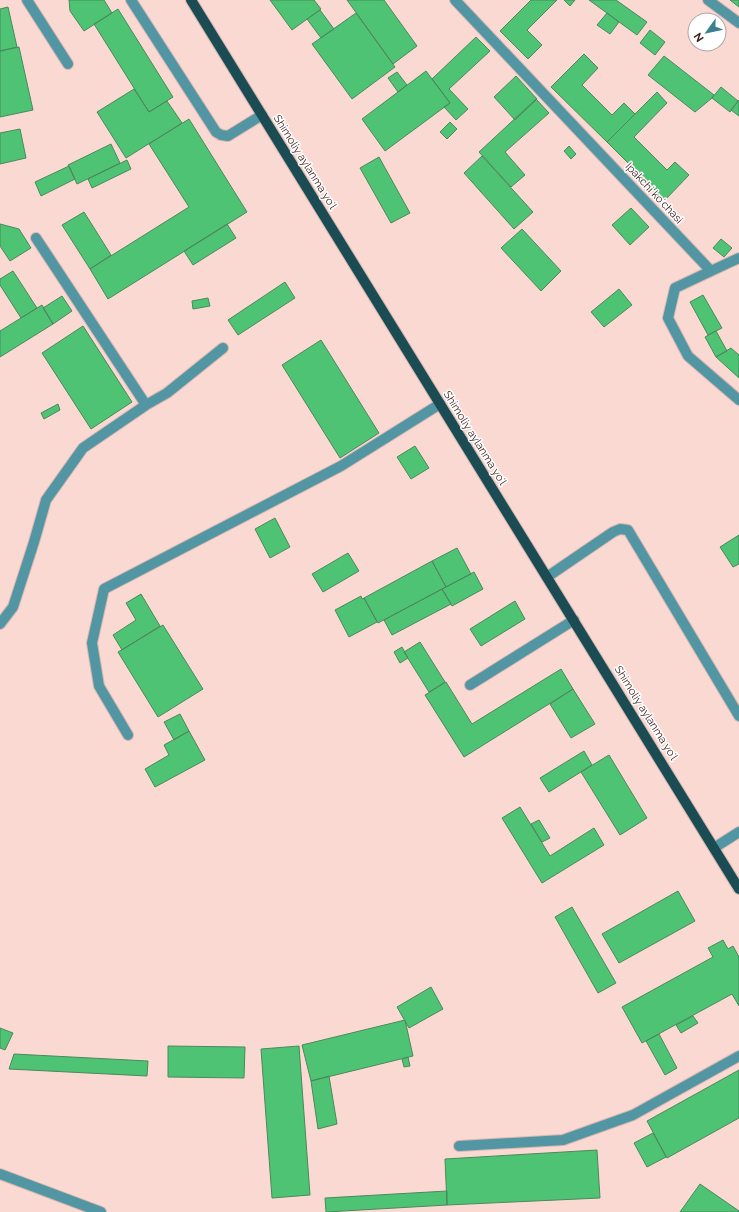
<svg xmlns="http://www.w3.org/2000/svg" width="739" height="1212" viewBox="0 0 739 1212" font-family="Raleway,sans-serif">
  <rect width="100%" height="100%" fill="#fbd9d3"/>
  <path fill="#4fc374" stroke="#4a895b" d="M 69,0 L 104,0 L 112,13 L 84,31 L 70,11 Z
    M 270,0 L 314,0 L 321,9 L 292,30 Z
    M 347,0 L 384,0 L 417,46 L 393,64 Z
    M 531,0 L 557,0 L 527,30 L 542,45 L 528,59 L 500,31 Z
    M 564,0 L 575,0 L 570,6 Z
    M 589,0 L 616,0 L 647,22 L 637,35 Z
    M 730,0 L 739,0 L 739,7 Z
    M 8,7 L 17,47 L 0,51 L 0,9 Z
    M 118,9 L 173,97 L 149,112 L 94,24 Z
    M 320,10 L 334,29 L 321,38 L 307,19 Z
    M 356,13 L 395,67 L 352,99 L 312,44 Z
    M 607,13 L 619,22 L 610,34 L 597,25 Z
    M 650,30 L 665,42 L 655,55 L 640,43 Z
    M 476,37 L 490,51 L 449,89 L 468,109 L 456,120 L 444,107 L 450,103 L 432,79 Z
    M 19,47 L 33,110 L 0,117 L 0,51 Z
    M 584,54 L 598,68 L 582,85 L 612,115 L 624,103 L 635,114 L 607,142 L 551,87 Z
    M 664,56 L 714,95 L 712,98 L 695,112 L 648,75 Z
    M 426,71 L 450,103 L 385,151 L 362,119 Z
    M 397,72 L 407,85 L 398,92 L 388,78 Z
    M 516,76 L 537,99 L 515,120 L 494,97 Z
    M 721,87 L 738,101 L 730,112 L 712,98 Z
    M 134,89 L 149,112 L 167,101 L 182,123 L 126,158 L 97,112 Z
    M 657,92 L 667,103 L 634,137 L 667,170 L 675,162 L 689,175 L 665,200 L 607,142 Z
    M 536,99 L 549,113 L 505,152 L 525,175 L 511,187 L 479,152 Z
    M 739,100 L 739,116 L 731,110 Z
    M 189,119 L 247,212 L 108,299 L 90,269 L 189,207 L 149,144 Z
    M 450,122 L 457,129 L 447,139 L 440,132 Z
    M 20,129 L 26,158 L 0,164 L 0,133 Z
    M 111,144 L 120,163 L 77,184 L 68,165 Z
    M 569,146 L 576,154 L 571,159 L 564,151 Z
    M 482,156 L 533,212 L 514,229 L 464,173 Z
    M 379,157 L 410,213 L 391,223 L 360,168 Z
    M 127,160 L 131,169 L 92,188 L 88,179 Z
    M 69,166 L 75,179 L 41,196 L 35,182 Z
    M 631,208 L 649,227 L 630,245 L 612,225 Z
    M 84,212 L 111,255 L 90,269 L 62,225 Z
    M 0,224 L 19,229 L 31,248 L 10,261 L 0,246 Z
    M 227,224 L 236,238 L 193,265 L 184,251 Z
    M 522,229 L 561,271 L 541,291 L 501,248 Z
    M 721,239 L 732,248 L 724,257 L 713,248 Z
    M 13,271 L 37,308 L 21,318 L 0,285 L 0,279 Z
    M 285,282 L 295,298 L 238,335 L 228,320 Z
    M 619,289 L 632,305 L 604,327 L 591,312 Z
    M 703,295 L 722,328 L 708,335 L 690,302 Z
    M 62,296 L 72,311 L 53,324 L 43,308 Z
    M 208,298 L 210,306 L 193,309 L 192,301 Z
    M 42,305 L 53,324 L 0,357 L 0,331 Z
    M 83,326 L 132,402 L 91,429 L 42,353 Z
    M 716,331 L 727,351 L 716,357 L 705,337 Z
    M 321,340 L 379,433 L 340,458 L 282,365 Z
    M 731,348 L 739,355 L 739,378 L 716,357 Z
    M 58,404 L 60,410 L 44,419 L 41,413 Z
    M 415,446 L 429,468 L 411,479 L 397,457 Z
    M 275,518 L 290,547 L 270,558 L 255,529 Z
    M 739,535 L 739,564 L 733,567 L 720,547 Z
    M 457,548 L 471,574 L 446,587 L 432,561 Z
    M 348,553 L 359,571 L 323,592 L 312,574 Z
    M 432,561 L 446,587 L 378,623 L 364,598 Z
    M 474,572 L 483,589 L 452,606 L 442,589 Z
    M 442,589 L 451,604 L 392,635 L 384,620 Z
    M 141,594 L 160,626 L 122,650 L 113,635 L 136,620 L 126,603 Z
    M 361,596 L 362,599 L 364,598 L 377,622 L 349,637 L 335,610 Z
    M 515,601 L 525,619 L 481,646 L 470,629 Z
    M 163,625 L 203,689 L 158,717 L 118,652 Z
    M 420,642 L 445,682 L 429,692 L 404,652 Z
    M 402,647 L 408,658 L 400,663 L 394,652 Z
    M 561,669 L 573,689 L 464,757 L 425,695 L 446,682 L 472,724 Z
    M 573,689 L 595,724 L 571,738 L 550,704 Z
    M 180,714 L 189,731 L 174,740 L 164,722 Z
    M 189,731 L 205,760 L 155,787 L 145,769 L 169,755 L 164,745 Z
    M 584,751 L 592,765 L 549,792 L 540,778 Z
    M 609,755 L 647,818 L 620,835 L 581,772 Z
    M 520,807 L 550,856 L 594,828 L 604,845 L 542,883 L 502,818 Z
    M 539,820 L 550,838 L 542,842 L 531,824 Z
    M 678,891 L 695,921 L 619,963 L 602,934 Z
    M 572,907 L 616,983 L 598,993 L 555,917 Z
    M 723,940 L 728,949 L 733,946 L 739,957 L 739,1006 L 732,994 L 642,1043 L 622,1007 L 713,957 L 708,948 Z
    M 431,987 L 443,1009 L 409,1028 L 397,1007 Z
    M 693,1016 L 698,1023 L 681,1033 L 676,1025 Z
    M 405,1020 L 413,1056 L 311,1081 L 302,1045 Z
    M 0,1028 L 13,1033 L 5,1050 L 0,1048 Z
    M 659,1034 L 677,1068 L 665,1075 L 646,1041 Z
    M 168,1046 L 245,1047 L 244,1078 L 168,1077 Z
    M 299,1046 L 310,1195 L 272,1198 L 261,1049 Z
    M 14,1054 L 148,1061 L 147,1076 L 9,1069 Z
    M 408,1057 L 410,1066 L 404,1067 L 402,1059 Z
    M 739,1070 L 739,1118 L 667,1158 L 647,1121 Z
    M 329,1076 L 337,1124 L 318,1129 L 311,1081 Z
    M 653,1133 L 666,1157 L 647,1167 L 634,1143 Z
    M 597,1150 L 600,1198 L 447,1205 L 445,1159 Z
    M 700,1184 L 739,1211 L 739,1212 L 680,1212 Z
    M 447,1191 L 447,1205 L 326,1212 L 325,1198 Z"/>
  <g fill="none" stroke-linecap="round" stroke-linejoin="round">
    <g stroke="#d8b7b1" stroke-width="12">
      <path id="minor" d="M 27,0 L 68,64
        M 131,0 L 216,132 L 221,135 L 228,136 L 262,115
        M 455,0 L 711,271 L 675,288 L 668,318 L 688,356 L 739,400
        M 708,0 L 739,23
        M 36,238 L 146,405
        M 711,271 L 739,258
        M 547,577 L 613,532 L 620,529 L 628,530 L 739,716
        M 0,624 L 13,607 L 34,542 L 46,500 L 83,448 L 146,405 L 167,393 L 223,348
        M 470,685 L 574,620
        M 128,735 L 99,686 L 92,643 L 104,589 L 341,466 L 440,404
        M 714,848 L 739,832
        M 459,1146 L 563,1140 L 633,1115 L 739,1056
        M 0,1174 L 101,1212"/>
    </g>
    <g stroke="#d8b7b1" stroke-width="12">
      <path id="major" d="M 191,0 L 739,889"/>
    </g>
    <use href="#minor" stroke="#5396a3" stroke-width="10"/>
    <use href="#major" stroke="#1b4c54" stroke-width="10"/>
  </g>
  <g text-anchor="middle" dominant-baseline="central" stroke-width="3" stroke-linejoin="round" paint-order="stroke">
    <g font-size="11" fill="#3b1d17" stroke="#fff">
      <text transform="translate(305 162) rotate(58)">Shimoliy aylanma yoʻl</text>
      <text transform="translate(654 193) rotate(47)">Ipakchi koʻchasi</text>
      <text transform="translate(475 438) rotate(58)">Shimoliy aylanma yoʻl</text>
      <text transform="translate(646 713) rotate(58)">Shimoliy aylanma yoʻl</text>
    </g>
  </g>
  <g transform="translate(707 32) rotate(237)"><circle r="19" fill="#ffffff" stroke="#b1a5a2"/>
  <path d="M0-3L7 15L0 10L-7 15Z" fill="#3b818d"/>
  <text y="-6" font-size="11" font-weight="bold" text-anchor="middle" fill="#3b1d17">N</text>
  </g>
</svg>
